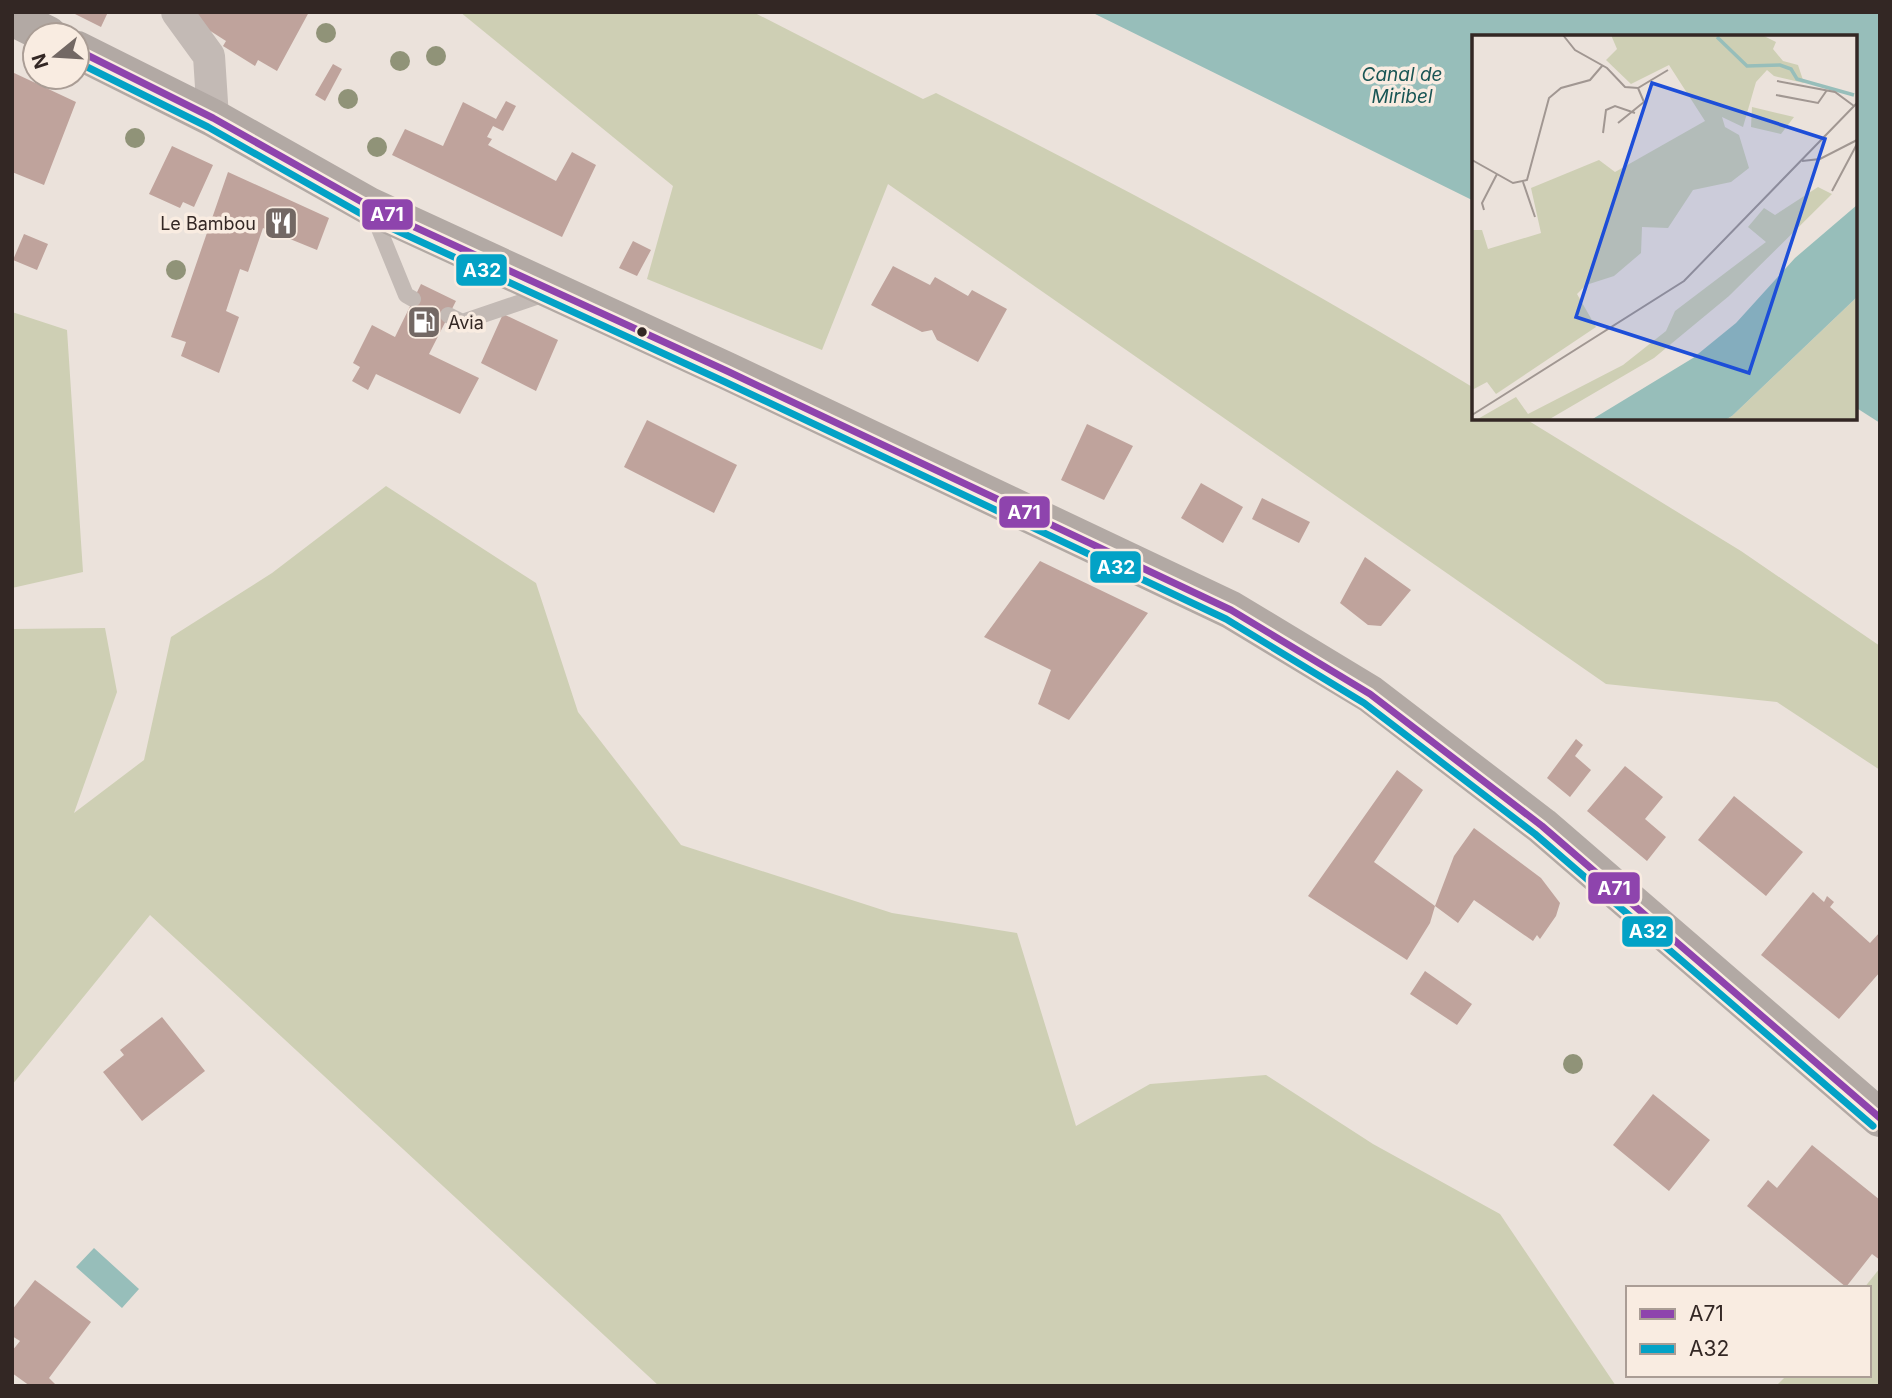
<svg xmlns="http://www.w3.org/2000/svg" width="1892" height="1398" viewBox="0 0 1892 1398" font-family="Inter,sans-serif">
  <rect width="100%" height="100%" fill="#ebe2db"/>
  <path fill="#cecfb4" d="M 460,12 L 753,12 L 923,99 L 936,93 C 1119,185 1299,281 1474,388 L 1474,418 L 1524,418 L 1741,551 L 1880,646 L 1880,770 L 1777,702 L 1606,684 L 888,184 L 822,350 L 647,279 L 673,186 Z
    M 12,312 L 67,330 L 83,572 L 12,588 Z
    M 386,486 L 536,583 L 578,712 L 681,845 L 892,913 L 1017,933 L 1076,1126 L 1150,1084 L 1266,1075 L 1373,1144 L 1500,1214 L 1616,1386 L 659,1386 L 150,915 L 12,1085 L 12,629 L 105,628 L 117,692 L 74,813 L 144,760 L 171,637 L 272,573 Z
    M 1880,1268 L 1880,1386 L 1776,1386 L 1787,1375 L 1869,1375 L 1869,1288 L 1864,1288 Z"/>
  <path fill="#97beba" d="M 1091,12 L 1880,12 L 1880,423 L 1855,407 L 1855,37 L 1474,37 L 1474,201 Z
    M 94,1248 L 139,1289 L 122,1308 L 76,1267 Z"/>
  <path fill="#bfa39c" d="M 71,12 L 108,12 L 101,27 Z
    M 192,12 L 309,12 L 277,71 L 258,60 L 255,66 L 223,46 L 226,41 L 201,25 Z
    M 333,64 L 342,69 L 325,101 L 315,95 Z
    M 12,72 L 76,102 L 44,185 L 12,172 Z
    M 506,101 L 516,106 L 503,131 L 493,126 L 487,137 L 492,139 L 488,145 L 556,181 L 572,152 L 596,165 L 562,237 L 392,155 L 405,129 L 443,146 L 463,102 L 496,119 Z
    M 172,146 L 213,165 L 194,207 L 183,202 L 180,208 L 149,194 Z
    M 228,172 L 329,218 L 317,250 L 263,228 L 248,272 L 240,269 L 226,311 L 239,317 L 219,373 L 181,356 L 186,342 L 171,337 Z
    M 24,234 L 48,244 L 37,270 L 13,260 Z
    M 633,241 L 651,250 L 637,276 L 619,268 Z
    M 893,266 L 930,285 L 935,277 L 968,296 L 972,290 L 1007,309 L 978,362 L 937,340 L 932,330 L 922,332 L 871,305 Z
    M 421,284 L 456,301 L 429,354 L 479,378 L 460,414 L 376,374 L 368,390 L 352,381 L 360,367 L 353,363 L 372,325 L 395,337 Z
    M 503,314 L 558,340 L 536,391 L 481,363 Z
    M 647,420 L 737,465 L 714,513 L 624,467 Z
    M 1087,424 L 1133,446 L 1104,500 L 1061,480 Z
    M 1201,483 L 1243,507 L 1223,543 L 1181,518 Z
    M 1262,498 L 1310,522 L 1299,543 L 1252,519 Z
    M 1365,557 L 1411,590 L 1381,626 L 1368,625 L 1340,603 Z
    M 1040,561 L 1148,613 L 1069,720 L 1038,704 L 1051,670 L 984,637 Z
    M 1576,739 L 1583,745 L 1575,756 L 1591,770 L 1570,797 L 1547,778 Z
    M 1625,766 L 1663,797 L 1645,819 L 1666,837 L 1647,861 L 1587,811 Z
    M 1397,770 L 1423,790 L 1374,862 L 1435,906 L 1430,923 L 1407,960 L 1308,896 Z
    M 1734,796 L 1803,852 L 1766,896 L 1698,840 Z
    M 1474,828 L 1541,878 L 1560,903 L 1556,916 L 1540,939 L 1537,935 L 1533,941 L 1474,900 L 1458,923 L 1435,906 L 1454,856 Z
    M 1813,892 L 1824,902 L 1827,896 L 1834,902 L 1830,907 L 1870,943 L 1880,932 L 1880,972 L 1839,1019 L 1761,955 Z
    M 1425,971 L 1472,1004 L 1457,1025 L 1410,994 Z
    M 162,1017 L 205,1071 L 142,1121 L 103,1072 L 124,1055 L 120,1050 Z
    M 1653,1094 L 1710,1140 L 1669,1191 L 1613,1145 Z
    M 1812,1145 L 1880,1200 L 1880,1260 L 1872,1254 L 1846,1287 L 1747,1206 L 1768,1180 L 1777,1188 Z
    M 35,1280 L 91,1322 L 49,1378 L 57,1386 L 30,1386 L 12,1373 L 12,1351 L 20,1341 L 12,1336 L 12,1310 Z"/>
  <g fill="none" stroke-linecap="round" stroke-linejoin="round">
    <path stroke="#c3bab5" stroke-width="16" d="M 373,214 L 406,295 L 413,299
      M 448,315 L 462,322 L 548,293"/>
    <path stroke="#c3bab5" stroke-width="32" d="M 177,12 L 209,56 L 213,118"/>
    <path stroke="#b2a9a4" stroke-width="38" d="M 12,17 L 48,35
      M 77,50 L 213,118 L 369,206 L 727,371 L 1231,610 L 1370,694 L 1542,826 L 1880,1118"/>
    <g stroke="#f9ece1" stroke-width="12">
      <path id="bus-1" d="M 77,50 L 213,118 L 369,206 L 727,371 L 1231,610 L 1370,694 L 1542,826 L 1880,1118"/>
    </g>
    <g stroke="#f9ece1" stroke-width="12">
      <path id="bus-2" d="M 77,62 L 208,127 L 365,216 L 723,381 L 1226,619 L 1364,703 L 1535,834 L 1873,1126"/>
    </g>
    <use href="#bus-1" stroke="#8e44ad" stroke-width="7"/>
    <use href="#bus-2" stroke="#03a2c6" stroke-width="7"/>
  </g>
  <g fill="#909378">
    <circle cx="326" cy="33" r="10"/>
    <circle cx="436" cy="56" r="10"/>
    <circle cx="400" cy="61" r="10"/>
    <circle cx="348" cy="99" r="10"/>
    <circle cx="135" cy="138" r="10"/>
    <circle cx="377" cy="147" r="10"/>
    <circle cx="176" cy="270" r="10"/>
    <circle cx="1573" cy="1064" r="10"/>
  </g>
  <defs>
    <g id="restaurant-square" transform="scale(1.75)"><rect x="-9" y="-9" width="18" height="18" rx="4" fill="#736864" stroke="#f9ece1"/><path d="M-5-6h1v4h1v-4h1v4h1v-4h1v5L-1.5 .5V6h-2V.5L-5-1ZM5-6V6H3V1.5H1.5Q1.5-4 5-6Z" fill="#fff"/></g>
    <g id="fuel-square" transform="scale(1.75)"><rect x="-9" y="-9" width="18" height="18" rx="4" fill="#736864" stroke="#f9ece1"/><path d="M-5.5-6h7V0h2V4h1.3V-2.5L3-4.5l.8-.8L6-3V5H2.5V1h-1V6h-7ZM-4.2-4.7v3.2H.2V-4.7Z" fill="#fff"/></g>
  </defs>
  <g fill-rule="evenodd">
    <use href="#restaurant-square" x="281" y="223"/>
    <use href="#fuel-square" x="424" y="322"/>
  </g>
  <circle fill="#332724" stroke="#f9ece1" stroke-width="2.5" cx="642" cy="332" r="6"/>
  <g text-anchor="middle" dominant-baseline="central" stroke-width="7" stroke-linejoin="round" paint-order="stroke">
    <g font-size="18" fill="#332724" stroke="#f9ece1" text-anchor="end">
      <text x="256" y="223">Le Bambou</text>
      <text x="448" y="322" text-anchor="start">Avia</text>
    </g>
    <g font-size="19" font-style="italic" fill="#195554" stroke="#f9ece1">
      <text x="1402" y="74">Canal de<tspan x="1402" dy="22">Miribel</tspan></text>
    </g>
  </g>
  <g transform="translate(1472 35)">
    <rect width="385" height="385" fill="#ebe2db"/>
    <path d="M 139,0 L 290,0 L 304,7 L 301,14 L 311,26 L 326,30 L 332,48 L 302,41 L 295,35 L 284,47 L 271,92 L 250,82 L 253,92 L 267,100 L 277,133 L 259,147 L 221,155 L 196,193 L 170,192 L 169,218 L 142,241 L 114,250 L 105,259 L 124,292 L 24,359 L 15,347 L 0,355 L 0,195 L 10,195 L 16,214 L 69,198 L 59,153 L 127,125 L 143,137 L 233,86 L 197,30 L 159,49 L 134,25 L 145,14 ZM 280,72 L 322,82 L 309,99 L 279,92 ZM 346,152 L 360,159 L 257,261 L 182,323 L 76,385 L 4,385 L 44,362 L 56,379 L 151,330 L 194,296 L 203,276 L 294,207 L 276,192 L 292,173 L 303,180 ZM 385,262 L 385,385 L 253,385 L 260,381 Z" fill="#cecfb4"/>
    <path d="M 385,170 L 385,262 L 260,381 L 253,385 L 119,385 L 221,323 L 264,288 L 323,223 Z" fill="#97beba"/>
    <path fill="none" stroke="#97beba" stroke-width="3.5" d="M 245,2 L 275,31 L 308,30 L 319,34 L 325,44 L 382,60"/>
    <path fill="none" stroke="#a19792" stroke-width="2" d="M 91,0 L 103,15 L 135,33 L 153,52 L 166,53 L 196,35M 311,0 L 382,0M 305,46 L 363,57 L 382,71M 304,60 L 346,68 L 355,55M 146,88 L 172,67 L 166,53M 131,98 L 134,75 L 143,71 L 163,78M 0,125 L 41,148 L 55,145 L 77,63 L 89,53 L 118,45 L 130,31M 330,126 L 348,124 L 385,105M 51,147 L 63,182M 360,156 L 385,109M 12,175 L 10,168 L 25,139M 0,380 L 212,246 L 385,68"/>
    <path fill="#1d4ed8" fill-opacity="0.15" stroke="#1d4ed8" stroke-width="3.5" d="M 180,48 L 353,104 L 277,338 L 104,282 Z"/>
    <rect width="385" height="385" fill="none" stroke="#332724" stroke-width="3.5"/>
  </g>
  <g stroke="#f9ece1" stroke-width="2.5">
    <rect x="361" y="198" width="53" height="33" rx="7" fill="#8e44ad"/>
    <rect x="455" y="253" width="53" height="34" rx="7" fill="#03a2c6"/>
    <rect x="998" y="495" width="53" height="34" rx="7" fill="#8e44ad"/>
    <rect x="1089" y="550" width="53" height="34" rx="7" fill="#03a2c6"/>
    <rect x="1587" y="871" width="54" height="34" rx="7" fill="#8e44ad"/>
    <rect x="1621" y="915" width="53" height="33" rx="7" fill="#03a2c6"/>
  </g>
  <g font-size="19" text-anchor="middle" font-weight="bold" fill="#fff">
    <text x="387" y="221">A71</text>
    <text x="482" y="277">A32</text>
    <text x="1024" y="519">A71</text>
    <text x="1116" y="574">A32</text>
    <text x="1614" y="895">A71</text>
    <text x="1648" y="938">A32</text>
  </g>
  <rect width="1892" height="1398" fill="none" stroke="#332724" stroke-width="28"/>
  <rect x="1626" y="1286" width="245" height="91" fill="#f9ece1" stroke="#aa9d95" stroke-width="2"/>
  <rect x="1640" y="1309" width="35" height="10" fill="#8e44ad" stroke="#aa9d95" stroke-width="2"/>
  <text x="1689" y="1321" font-size="21" fill="#332724">A71</text>
  <rect x="1640" y="1344" width="35" height="10" fill="#03a2c6" stroke="#aa9d95" stroke-width="2"/>
  <text x="1689" y="1356" font-size="21" fill="#332724">A32</text>
  <g transform="translate(56 56) rotate(252)"><circle r="33" fill="#f9ece1" stroke="#aa9d95" stroke-width="2"/>
  <path d="M0-5L12 26L0 18L-12 26Z" fill="#736864"/>
  <text y="-10" font-size="19" font-weight="bold" text-anchor="middle" fill="#332724">N</text>
  </g>
</svg>
